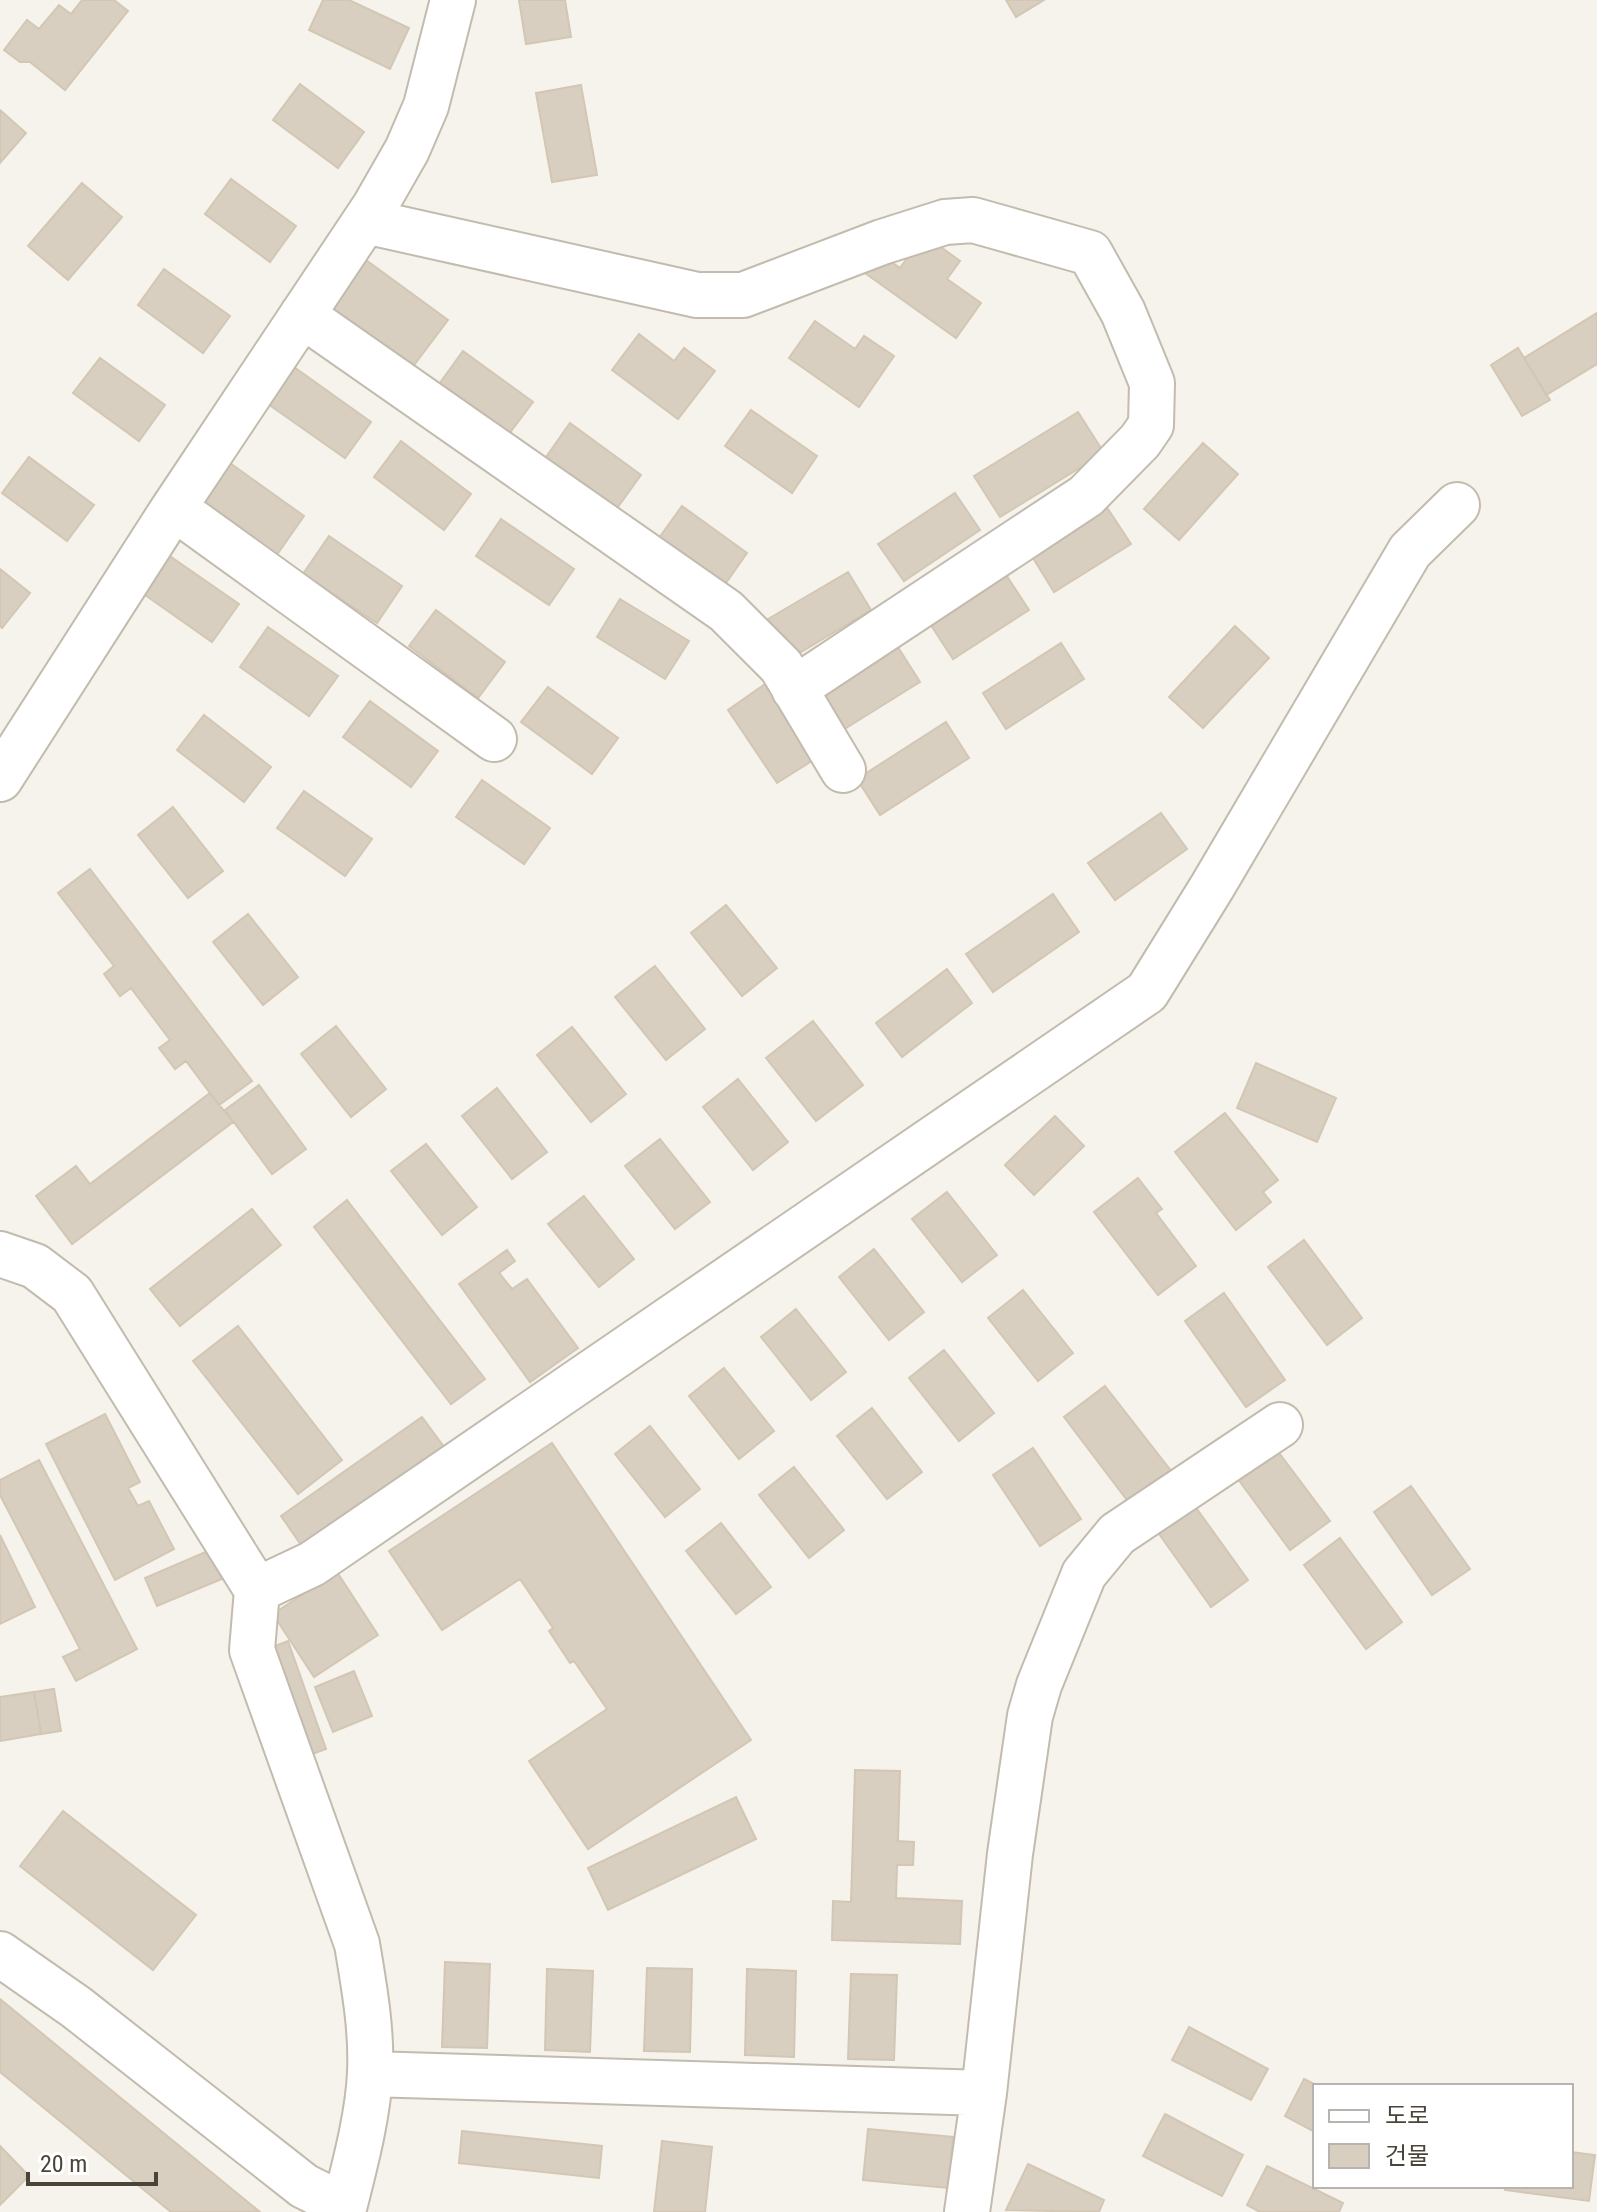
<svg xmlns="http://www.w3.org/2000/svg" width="1597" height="2212" viewBox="0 0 1597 2212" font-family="'Roboto Condensed','Noto Sans KR',sans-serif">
  <rect width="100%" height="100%" fill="#f6f3ec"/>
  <path fill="#d8cfc1" stroke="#d3c7b4" stroke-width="2" d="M 82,0 L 114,0 L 128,11 L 65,90 L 30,62 L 20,62 L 4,50 L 27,20 L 39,29 L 59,5 L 71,14 Z
    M 323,0 L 349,0 L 409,28 L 390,69 L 309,30 Z
    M 519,0 L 565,0 L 571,37 L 526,44 Z
    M 1006,0 L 1044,0 L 1016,17 Z
    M 300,84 L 364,132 L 338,168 L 273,120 Z
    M 581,85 L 597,175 L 552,182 L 536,93 Z
    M 0,110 L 26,133 L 0,163 Z
    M 231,179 L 296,226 L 270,262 L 205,214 Z
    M 82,183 L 122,217 L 68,280 L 28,246 Z
    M 927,237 L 960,261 L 947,279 L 981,303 L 956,338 L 865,273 L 880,254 L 900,268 L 911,253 L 914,255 Z
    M 366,260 L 448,320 L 411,369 L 330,310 Z
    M 164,269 L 230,316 L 203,353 L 138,305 Z
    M 1597,313 L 1597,364 L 1546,395 L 1524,358 Z
    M 815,321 L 855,349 L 864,336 L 894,356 L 859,407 L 789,358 Z
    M 639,334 L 674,361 L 684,348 L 715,371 L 678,419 L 612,370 Z
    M 1518,348 L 1550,400 L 1522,416 L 1491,365 Z
    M 463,351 L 533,402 L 506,438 L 437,387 Z
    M 100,358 L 165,405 L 139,441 L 73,393 Z
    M 294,367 L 371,422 L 345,458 L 268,404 Z
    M 751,410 L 817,456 L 792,493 L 725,446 Z
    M 1078,412 L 1104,453 L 1000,517 L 974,476 Z
    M 570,423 L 641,475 L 615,511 L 544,460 Z
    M 401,441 L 471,494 L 444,530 L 374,477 Z
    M 1203,443 L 1238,474 L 1179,540 L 1144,509 Z
    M 29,457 L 94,505 L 67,541 L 2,493 Z
    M 223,458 L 304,516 L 276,556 L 195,497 Z
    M 955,493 L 980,530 L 904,581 L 878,544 Z
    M 682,506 L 747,553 L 721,590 L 656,542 Z
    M 1106,506 L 1131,544 L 1054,592 L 1030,553 Z
    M 501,519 L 574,569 L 549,605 L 476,556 Z
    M 329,536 L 402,586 L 377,623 L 303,574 Z
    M 164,552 L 239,604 L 212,642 L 138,590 Z
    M 0,569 L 30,593 L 2,628 L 0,626 Z
    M 1003,570 L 1029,610 L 953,659 L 927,619 Z
    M 848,572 L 871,610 L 791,658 L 768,619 Z
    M 620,599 L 689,641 L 665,679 L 597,637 Z
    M 436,610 L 505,662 L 478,698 L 409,646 Z
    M 1235,626 L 1269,658 L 1203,728 L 1169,697 Z
    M 268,627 L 338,676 L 309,716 L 240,667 Z
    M 1061,643 L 1084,679 L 1006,729 L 983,693 Z
    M 896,644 L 920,682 L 843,730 L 819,692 Z
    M 765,684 L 815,759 L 777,783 L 728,710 Z
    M 548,687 L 618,738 L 592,774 L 521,722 Z
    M 370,701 L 438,751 L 411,787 L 343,737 Z
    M 204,715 L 271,767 L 244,802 L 177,750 Z
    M 946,722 L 969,758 L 880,815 L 857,779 Z
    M 482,780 L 550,828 L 524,864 L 456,817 Z
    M 304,791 L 372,839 L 345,876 L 277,828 Z
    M 173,807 L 223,871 L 188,898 L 138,835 Z
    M 1161,813 L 1187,849 L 1115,900 L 1088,863 Z
    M 90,869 L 252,1081 L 219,1105 L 186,1061 L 175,1069 L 159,1048 L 170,1040 L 131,988 L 120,996 L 104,974 L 114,966 L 58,893 Z
    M 1053,894 L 1079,932 L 993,992 L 966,954 Z
    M 726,905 L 777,968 L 742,996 L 691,933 Z
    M 248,914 L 298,977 L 263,1005 L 213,942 Z
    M 655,966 L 705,1029 L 666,1060 L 615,997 Z
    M 947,969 L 972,1003 L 902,1057 L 876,1023 Z
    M 813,1021 L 863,1085 L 816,1121 L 766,1058 Z
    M 336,1026 L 386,1089 L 351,1117 L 301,1054 Z
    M 572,1027 L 626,1094 L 591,1122 L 537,1055 Z
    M 1256,1063 L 1336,1098 L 1317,1142 L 1237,1108 Z
    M 738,1079 L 788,1142 L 753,1170 L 703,1107 Z
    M 259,1085 L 306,1149 L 272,1174 L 225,1110 Z
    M 497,1088 L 547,1152 L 512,1179 L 462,1116 Z
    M 210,1093 L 233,1122 L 72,1244 L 36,1196 L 76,1166 L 90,1184 Z
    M 1225,1113 L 1278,1180 L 1263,1192 L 1271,1202 L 1236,1230 L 1175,1152 Z
    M 1055,1116 L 1084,1146 L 1034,1195 L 1005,1165 Z
    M 660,1139 L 710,1202 L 675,1229 L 625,1166 Z
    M 426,1144 L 477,1207 L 442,1235 L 391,1171 Z
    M 1138,1178 L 1162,1209 L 1156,1213 L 1196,1266 L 1158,1295 L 1094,1212 Z
    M 947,1192 L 997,1255 L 962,1282 L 912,1219 Z
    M 584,1196 L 634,1259 L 599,1287 L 548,1224 Z
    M 347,1200 L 485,1379 L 451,1404 L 314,1227 Z
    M 252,1209 L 281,1245 L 180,1326 L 150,1289 Z
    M 1304,1240 L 1362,1318 L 1327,1345 L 1268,1267 Z
    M 874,1249 L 924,1312 L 889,1340 L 839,1277 Z
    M 507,1250 L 515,1261 L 499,1273 L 512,1289 L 527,1279 L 578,1348 L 530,1382 L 459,1284 Z
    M 1023,1290 L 1073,1353 L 1038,1381 L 988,1318 Z
    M 1224,1293 L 1285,1380 L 1246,1407 L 1185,1321 Z
    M 796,1309 L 846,1372 L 811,1400 L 761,1337 Z
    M 238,1326 L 342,1460 L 298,1494 L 193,1361 Z
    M 944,1350 L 994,1413 L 959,1441 L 909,1378 Z
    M 724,1368 L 774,1431 L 739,1459 L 689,1396 Z
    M 1105,1386 L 1172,1472 L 1130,1504 L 1064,1417 Z
    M 872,1408 L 922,1472 L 887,1499 L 837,1436 Z
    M 105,1414 L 140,1482 L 128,1488 L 138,1506 L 149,1501 L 174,1549 L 115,1580 L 46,1444 Z
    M 422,1417 L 450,1455 L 308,1555 L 281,1516 Z
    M 650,1426 L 700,1489 L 665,1517 L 615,1454 Z
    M 1271,1442 L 1330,1521 L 1290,1550 L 1232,1471 Z
    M 552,1443 L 751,1740 L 588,1849 L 529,1761 L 607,1709 L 574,1661 L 570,1663 L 549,1631 L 553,1628 L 520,1579 L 442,1630 L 389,1551 Z
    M 1033,1448 L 1081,1519 L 1040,1546 L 993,1475 Z
    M 39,1460 L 137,1649 L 76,1681 L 63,1657 L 80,1649 L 0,1495 L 0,1480 Z
    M 794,1467 L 844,1530 L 809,1558 L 759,1495 Z
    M 1411,1486 L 1470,1569 L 1432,1595 L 1374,1512 Z
    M 1189,1498 L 1248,1580 L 1211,1607 L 1152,1524 Z
    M 721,1523 L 771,1587 L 736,1614 L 686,1551 Z
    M 0,1535 L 35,1607 L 0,1624 Z
    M 1340,1538 L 1402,1622 L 1366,1649 L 1304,1565 Z
    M 210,1550 L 222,1579 L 157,1606 L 145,1578 Z
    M 337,1572 L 378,1635 L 314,1677 L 273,1614 Z
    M 288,1641 L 326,1749 L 302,1758 L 264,1650 Z
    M 354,1671 L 372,1716 L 333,1732 L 315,1687 Z
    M 54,1689 L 61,1731 L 41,1734 L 34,1692 Z
    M 34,1692 L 41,1734 L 0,1741 L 0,1697 Z
    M 855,1770 L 900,1771 L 898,1841 L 914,1842 L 913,1865 L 897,1865 L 896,1898 L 962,1901 L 960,1944 L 832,1940 L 833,1901 L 851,1902 Z
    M 736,1797 L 756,1839 L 608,1910 L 588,1868 Z
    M 63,1811 L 196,1915 L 153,1970 L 20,1866 Z
    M 445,1962 L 490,1964 L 487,2048 L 442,2047 Z
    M 647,1968 L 692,1969 L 690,2052 L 644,2051 Z
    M 547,1969 L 593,1971 L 590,2052 L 545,2050 Z
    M 747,1969 L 796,1971 L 794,2057 L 745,2055 Z
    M 851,1974 L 897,1975 L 894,2060 L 848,2059 Z
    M 0,1999 L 260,2212 L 171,2212 L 0,2072 Z
    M 1189,2027 L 1268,2069 L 1251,2100 L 1172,2060 Z
    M 1304,2079 L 1318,2086 L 1315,2086 L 1315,2132 L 1285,2116 Z
    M 1165,2114 L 1243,2155 L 1222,2196 L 1143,2156 Z
    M 868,2129 L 953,2137 L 948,2188 L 863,2180 Z
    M 462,2131 L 602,2146 L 599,2178 L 459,2163 Z
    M 662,2141 L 712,2147 L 705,2212 L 654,2212 Z
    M 0,2146 L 29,2176 L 0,2205 Z
    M 1571,2152 L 1595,2155 L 1589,2201 L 1505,2190 L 1506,2186 L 1571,2186 Z
    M 1028,2164 L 1104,2200 L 1099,2212 L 1006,2210 Z
    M 1267,2166 L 1343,2203 L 1339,2212 L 1260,2212 L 1247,2205 Z"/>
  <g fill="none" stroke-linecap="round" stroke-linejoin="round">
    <g stroke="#c2bbae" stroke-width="48">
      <path id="minor" d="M 365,221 L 697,295 L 743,295 L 882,242 L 945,222 L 973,220 L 1090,253 L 1123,312 L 1152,383 L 1151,425 L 1140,441 L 1086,496 L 794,689
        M 302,315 L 726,611 L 781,666 L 843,770
        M 174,508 L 494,739
        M 0,779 L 171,512 L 375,206 L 407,150 L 426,106 L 453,0
        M 0,1254 L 35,1266 L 72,1294 L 257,1590 L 252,1650 L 357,1944 C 364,1986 372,2029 370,2073 C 368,2117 354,2168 343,2212
        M 257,1590 L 312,1564 L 1147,992 L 1212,887 L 1410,551 L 1457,505
        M 0,1954 L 76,2007 L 304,2186 L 344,2206
        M 370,2074 L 984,2093 L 1010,1854 L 1030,1716 L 1039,1685 L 1084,1574 L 1117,1534 L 1280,1425
        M 967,2212 L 984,2093"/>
    </g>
    <use href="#minor" stroke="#fff" stroke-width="44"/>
  </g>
  <rect x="1313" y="2084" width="260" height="104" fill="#ffffff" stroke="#b7b4b0" stroke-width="2"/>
  <rect x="1329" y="2110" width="40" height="12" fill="#ffffff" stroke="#b7b4b0" stroke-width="2"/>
  <text x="1385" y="2124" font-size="24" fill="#4b4439">도로</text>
  <rect x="1329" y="2144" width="40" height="24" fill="#d8cfc1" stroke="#b7b4b0" stroke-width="2"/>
  <text x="1385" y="2164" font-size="24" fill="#4b4439">건물</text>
  <path d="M28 2172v12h128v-12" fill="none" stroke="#4b4439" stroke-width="4"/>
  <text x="40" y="2172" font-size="24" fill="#4b4439" stroke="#ffffff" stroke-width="6" paint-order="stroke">20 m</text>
</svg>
